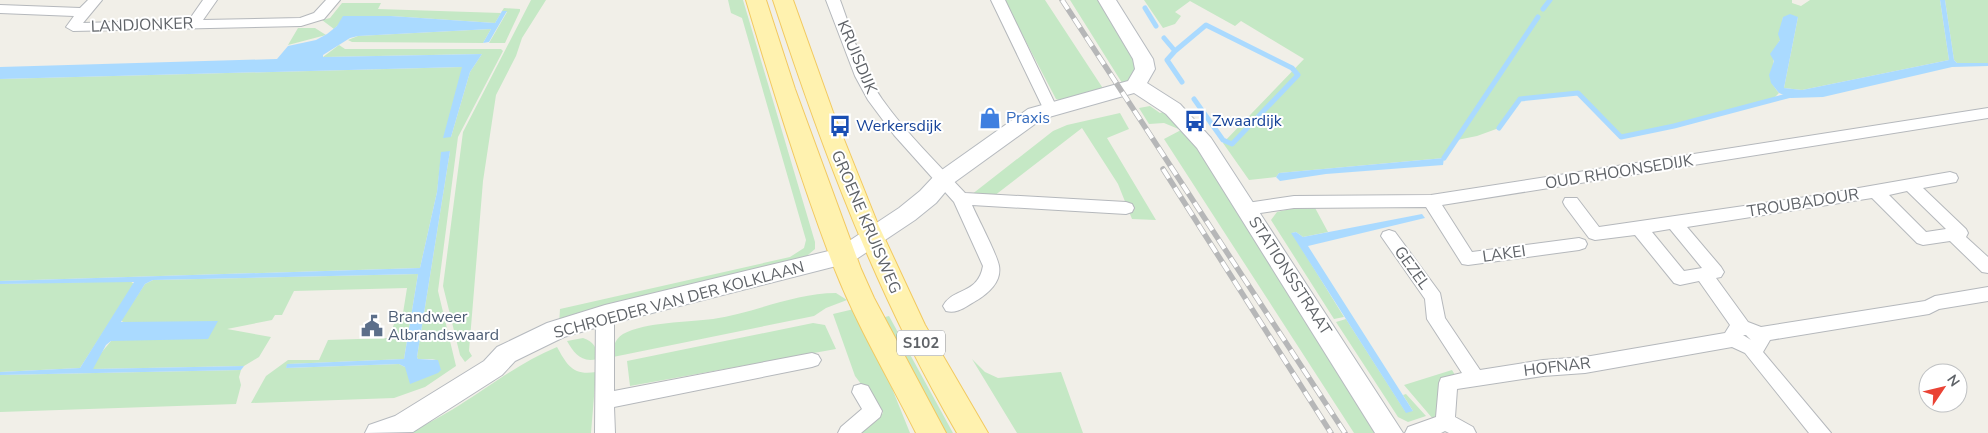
<svg xmlns="http://www.w3.org/2000/svg" width="1988" height="433" viewBox="0 0 1988 433" font-family="'Nunito Sans',sans-serif">
  <rect width="100%" height="100%" fill="#f1efe8"/>
  <path fill="#c5e8c5" d="M 531,0 L 546,0 L 522,38 L 516,56 L 496,95 L 483,181 L 469,351 L 472,356 L 465,362 L 460,355 L 443,286 L 463,132 Z
    M 728,0 L 743,0 L 815,242 L 815,249 L 802,260 L 559,325 L 560,309 L 790,257 L 804,248 L 806,240 L 742,18 L 731,13 Z
    M 1004,0 L 1045,0 L 1106,93 L 1065,102 L 1056,99 Z
    M 1070,0 L 1098,0 L 1133,55 L 1138,70 L 1124,86 Z
    M 1144,0 L 1792,0 L 1792,3 L 1801,6 L 1810,0 L 1940,0 L 1949,60 L 1802,90 L 1784,88 L 1798,17 L 1783,17 L 1780,40 L 1773,52 C 1777,74 1761,72 1779,93 L 1774,98 L 1674,126 L 1621,137 L 1578,93 L 1521,99 L 1499,128 L 1477,136 L 1457,140 L 1444,158 L 1279,173 L 1276,177 L 1249,180 L 1223,143 L 1304,59 L 1241,21 L 1235,26 L 1190,1 L 1175,12 L 1181,16 L 1175,24 L 1163,28 Z
    M 1945,0 L 1988,0 L 1988,63 L 1957,63 L 1954,60 Z
    M 342,3 L 381,3 L 378,9 L 501,13 L 495,23 L 391,16 L 337,26 L 334,29 L 322,20 L 330,18 Z
    M 504,8 L 520,9 L 520,11 L 505,43 L 489,43 L 507,12 L 502,11 Z
    M 298,28 L 315,28 L 326,35 L 288,45 Z
    M 491,29 L 483,43 L 352,42 L 348,40 L 358,36 Z
    M 339,45 L 345,49 L 501,49 L 503,51 L 458,137 L 438,291 L 456,366 L 425,387 L 394,398 L 251,403 L 266,376 L 288,360 L 319,360 L 328,340 L 388,338 L 399,313 L 403,313 L 407,288 L 294,291 L 282,315 L 275,315 L 272,320 L 227,329 L 271,337 L 259,357 L 244,366 L 93,369 L 92,367 C 101,350 115,339 124,323 L 121,320 L 145,284 L 153,280 L 418,274 L 404,359 L 288,364 L 286,368 L 399,364 L 405,367 L 436,359 L 418,359 L 417,357 L 450,151 L 441,157 L 437,192 L 420,268 L 0,281 L 0,79 L 463,67 L 444,137 L 451,137 L 470,72 L 482,54 L 323,57 Z
    M 1150,106 L 1160,113 L 1163,112 L 1191,136 L 1381,433 L 1354,433 L 1164,139 L 1181,130 L 1164,123 L 1149,124 L 1139,108 Z
    M 1120,113 L 1129,129 L 1107,138 L 1156,220 L 1132,219 L 1118,184 L 1082,128 L 994,196 L 971,195 L 1053,131 L 1067,125 Z
    M 1313,204 L 1328,232 L 1303,237 L 1296,232 L 1292,233 L 1344,317 L 1334,319 L 1271,220 L 1277,212 Z
    M 130,281 L 134,284 L 80,368 L 0,372 L 0,284 Z
    M 836,293 L 847,300 L 826,308 L 814,316 L 613,357 C 613,347 614,340 623,334 C 645,322 688,322 713,319 C 754,313 794,293 836,293 Z
    M 854,309 L 885,371 L 910,433 L 861,433 L 883,413 L 855,376 L 833,314 Z
    M 889,316 L 953,433 L 942,433 L 881,318 Z
    M 1346,319 L 1405,411 L 1413,411 L 1403,395 L 1406,394 L 1426,416 L 1408,422 L 1398,417 L 1336,322 Z
    M 813,323 L 825,325 L 836,349 L 630,386 L 627,361 Z
    M 583,338 C 594,342 597,347 597,359 C 581,363 574,353 567,341 Z
    M 557,347 C 567,365 573,376 596,372 L 591,433 L 405,433 C 460,413 503,369 557,347 Z
    M 972,359 L 985,372 L 998,378 L 1061,372 L 1083,433 L 1017,433 Z
    M 241,370 L 239,377 L 241,385 L 236,404 L 0,412 L 0,375 Z
    M 1452,370 L 1455,375 L 1444,377 L 1438,385 L 1438,412 L 1433,419 L 1404,385 Z"/>
  <path fill="#aadaff" d="M 1940,0 L 1945,0 L 1954,60 L 1957,63 L 1988,63 L 1988,66 L 1952,67 L 1823,97 L 1791,98 L 1779,93 L 1771,83 L 1769,75 L 1774,61 L 1770,54 L 1780,40 L 1778,34 L 1783,17 L 1790,14 L 1798,17 L 1784,88 L 1802,90 L 1949,60 Z
    M 502,11 L 507,11 L 489,42 L 483,43 L 491,29 L 358,36 L 350,38 L 323,55 L 323,57 L 482,54 L 470,72 L 451,137 L 443,138 L 462,67 L 0,79 L 0,67 L 277,59 L 288,46 L 316,40 L 327,34 L 337,26 L 343,16 L 391,16 L 495,23 Z
    M 450,151 L 417,357 L 418,359 L 438,360 L 441,370 L 438,373 L 410,384 L 405,367 L 399,364 L 286,368 L 287,364 L 404,359 L 418,274 L 153,280 L 145,284 L 121,322 L 218,321 L 208,339 L 111,341 L 106,345 L 93,369 L 244,366 L 241,370 L 0,375 L 0,372 L 80,368 L 134,282 L 0,284 L 0,281 L 420,268 L 437,192 L 441,152 Z
    M 1444,158 L 1443,165 L 1326,174 L 1280,181 L 1276,177 L 1279,173 Z
    M 1422,214 L 1425,218 L 1308,246 L 1413,411 L 1406,413 L 1291,233 L 1296,232 L 1303,237 Z"/>
  <g fill="none" stroke-linecap="round" stroke-linejoin="round">
    <path stroke="#aadaff" stroke-width="5" d="M 1145,8 L 1156,26
      M 1543,9 L 1550,0
      M 1164,38 L 1175,51 L 1167,60 L 1182,82
      M 1175,51 L 1206,25 L 1292,68 L 1298,75 L 1232,144 L 1223,140 L 1194,99
      M 1499,128 L 1520,99 L 1578,93 L 1621,137 L 1674,126 L 1791,95
      M 1444,158 L 1538,17"/>
    <g stroke="#b5b8bc" stroke-width="2">
      <path id="street" d="M 88,0 L 102,0 L 83,23 L 189,20 L 203,0 L 217,0 L 203,20 L 300,18 L 314,13 L 326,0 L 340,0 L 324,19 L 301,26 L 73,31 L 66,27 L 74,16 L 0,13 L 0,5 L 80,8 Z
        M 826,0 L 840,0 C 852,32 862,70 882,99 C 906,133 937,163 965,193 L 1126,202 L 1132,204 L 1134,208 L 1132,212 L 1126,214 L 972,205 C 978,219 997,254 999,266 C 1002,283 986,295 974,302 C 965,307 957,314 946,311 L 943,306 C 953,287 978,295 983,266 L 954,202 L 894,135 L 868,100 L 855,76 Z
        M 991,0 L 1005,0 L 1057,108 L 1055,111 L 1050,113 L 1043,108 Z
        M 1988,108 L 1988,118 L 1442,205 L 1472,252 L 1579,238 L 1585,240 L 1587,244 L 1585,248 L 1579,250 L 1468,265 L 1462,264 L 1426,207 L 1294,208 L 1247,215 L 1241,213 L 1239,209 L 1241,205 L 1247,203 L 1294,196 L 1431,195 Z
        M 1950,172 L 1956,174 L 1958,178 L 1956,182 L 1923,188 L 1966,229 L 1968,233 L 1966,237 L 1988,257 L 1988,273 L 1982,272 L 1950,241 L 1923,245 L 1917,243 L 1872,198 L 1687,227 L 1721,267 L 1724,272 L 1721,277 L 1716,278 L 1748,322 L 1761,327 L 1925,301 L 1935,296 L 1988,287 L 1988,301 L 1939,309 L 1929,314 L 1770,340 L 1763,352 L 1831,433 L 1809,433 L 1745,353 L 1732,347 L 1585,373 L 1543,376 L 1457,389 L 1455,417 L 1473,427 L 1476,433 L 1449,433 L 1445,431 L 1441,433 L 1405,433 L 1408,427 L 1436,417 L 1439,383 L 1441,378 L 1462,373 L 1427,319 L 1425,299 L 1381,236 L 1383,232 L 1389,230 L 1395,232 L 1440,293 L 1445,318 L 1480,370 L 1543,360 L 1585,357 L 1725,333 L 1730,325 L 1699,281 L 1680,285 L 1674,283 L 1635,235 L 1595,240 L 1589,238 L 1565,206 L 1563,202 L 1565,198 L 1577,198 L 1599,227 L 1813,196 ZM 1907,191 L 1946,229 L 1926,232 L 1889,195 ZM 1670,229 L 1702,268 L 1684,271 L 1652,232 ZM 1743,335 L 1746,335 L 1751,340 Z
        M 605,308 L 611,310 L 614,315 L 614,391 L 812,353 L 818,355 L 821,360 L 818,365 L 812,367 L 614,407 L 615,433 L 595,433 L 596,315 L 599,310 Z
        M 861,384 L 868,386 L 882,411 L 880,417 L 861,433 L 838,433 L 841,427 L 862,409 L 852,392 L 854,386 Z"/>
    </g>
    <g stroke="#b6babf" stroke-width="2">
      <path id="secondary" d="M 1098,0 L 1116,0 L 1153,59 L 1155,69 L 1147,83 L 1180,104 L 1211,138 L 1403,433 L 1375,433 L 1197,148 L 1166,114 L 1134,93 L 1042,119 L 952,184 L 936,203 L 915,220 L 852,262 L 605,325 L 564,337 L 515,361 L 502,375 L 413,432 L 365,433 L 369,425 L 395,416 L 484,361 L 497,347 L 547,323 L 605,305 L 837,249 L 899,208 L 920,191 L 936,174 L 1028,109 L 1128,81 L 1135,69 L 1133,59 Z"/>
    </g>
    <g stroke="#f2c960" stroke-width="2">
      <path id="primary" d="M 746,0 L 766,0 L 795,89 L 861,269 L 874,298 L 946,433 L 916,433 C 889,379 857,326 835,270 C 801,182 773,90 746,0 Z
        M 773,0 L 793,0 L 833,112 L 877,222 L 925,325 L 988,433 L 957,433 C 877,296 822,150 773,0 Z"/>
    </g>
    <use href="#street" fill="#fff" fill-rule="evenodd"/>
    <use href="#secondary" fill="#fff" fill-rule="evenodd"/>
    <use href="#primary" fill="#fff2af" fill-rule="evenodd"/>
    <g stroke="#b6b7b8" stroke-width="5.5">
      <path id="rail" d="M 1062,0 L 1345,433
        M 1163,169 L 1331,433"/>
    </g>
    <use href="#rail" stroke="#fff" stroke-width="4" stroke-dasharray="11" stroke-linecap="butt"/>
  </g>
  <defs>
    <g id="shop-bare" transform="scale(1.725)"><path d="M-5-2.5h2.3a2.7 3.5 0 0 1 5.4 0H5L5.5 6h-11ZM-1.5-2.5h3a1.5 2.3 0 0 0-3 0Z" fill="#3f7fe0" stroke="#fff" stroke-width="2.5" paint-order="stroke"/></g>
    <g id="bus-bare" transform="scale(1.725)"><path d="M-5-6H5V4H4V6H2V4H-2V6H-4V4H-5ZM-3.5-4V0h7V-4ZM-3.5 1.2v1.5H-2V1.2ZM2 1.2v1.5H3.5V1.2Z" fill="#1a4fb4" stroke="#fff" stroke-width="2.5" paint-order="stroke"/></g>
    <g id="civic-bare" transform="scale(1.725)"><path d="M-.6-6.5H3V-4.5H.6V-3L4-1V1h2V6H-6V1h2V-1L-.6-3ZM-1.2 2.5V6h2.4V2.5Z" fill="#5c6f8a" stroke="#fff" stroke-width="2.5" paint-order="stroke"/></g>
  </defs>
  <g fill-rule="evenodd">
    <use href="#shop-bare" x="990" y="118"/>
    <use href="#bus-bare" x="1195" y="121"/>
    <use href="#bus-bare" x="840" y="126"/>
    <use href="#civic-bare" x="372" y="326"/>
  </g>
  <g text-anchor="middle" dominant-baseline="central" stroke-width="4" stroke-linejoin="round" paint-order="stroke">
    <rect fill="#fff" stroke="#8f9295" stroke-width="1" x="897" y="330.5" width="48" height="25" rx="4"/>
    <g font-size="15" font-weight="bold" fill="#5f6368">
      <text x="921" y="343">S102</text>
    </g>
    <g font-size="16" fill="#5f6368" stroke="#fff">
      <text transform="translate(142 25) rotate(-2)">LANDJONKER</text>
      <text transform="translate(857 57) rotate(67)">KRUISDIJK</text>
      <text transform="translate(1619 172) rotate(-9)">OUD RHOONSEDIJK</text>
      <text transform="translate(1803 203) rotate(-9)">TROUBADOUR</text>
      <text transform="translate(866 222) rotate(67)">GROENE KRUISWEG</text>
      <text transform="translate(1504 254) rotate(-8)">LAKEI</text>
      <text transform="translate(1412 268) rotate(54)">GEZEL</text>
      <text transform="translate(1290 276) rotate(57)">STATIONSSTRAAT</text>
      <text transform="translate(679 300) rotate(-15)">SCHROEDER VAN DER KOLKLAAN</text>
      <text transform="translate(1557 367) rotate(-7)">HOFNAR</text>
    </g>
    <g font-size="16" fill="#366cbe" stroke="#fff" text-anchor="start">
      <text x="1006" y="118">Praxis</text>
    </g>
    <g font-size="16" fill="#164399" stroke="#fff" text-anchor="start">
      <text x="1212" y="121">Zwaardijk</text>
      <text x="856" y="126">Werkersdijk</text>
    </g>
    <g font-size="16" fill="#4e5e75" stroke="#fff" text-anchor="start">
      <text x="388" y="317">Brandweer<tspan x="388" dy="18">Albrandswaard</tspan></text>
    </g>
  </g>
  <g transform="translate(1943 388) rotate(55)"><circle r="24" fill="#ffffff" stroke="#bfc1c3"/>
  <path d="M0-4L9 19L0 12L-9 19Z" fill="#ea4335"/>
  <text y="-8" font-size="14" font-weight="bold" text-anchor="middle" fill="#5f6368">N</text>
  </g>
</svg>
